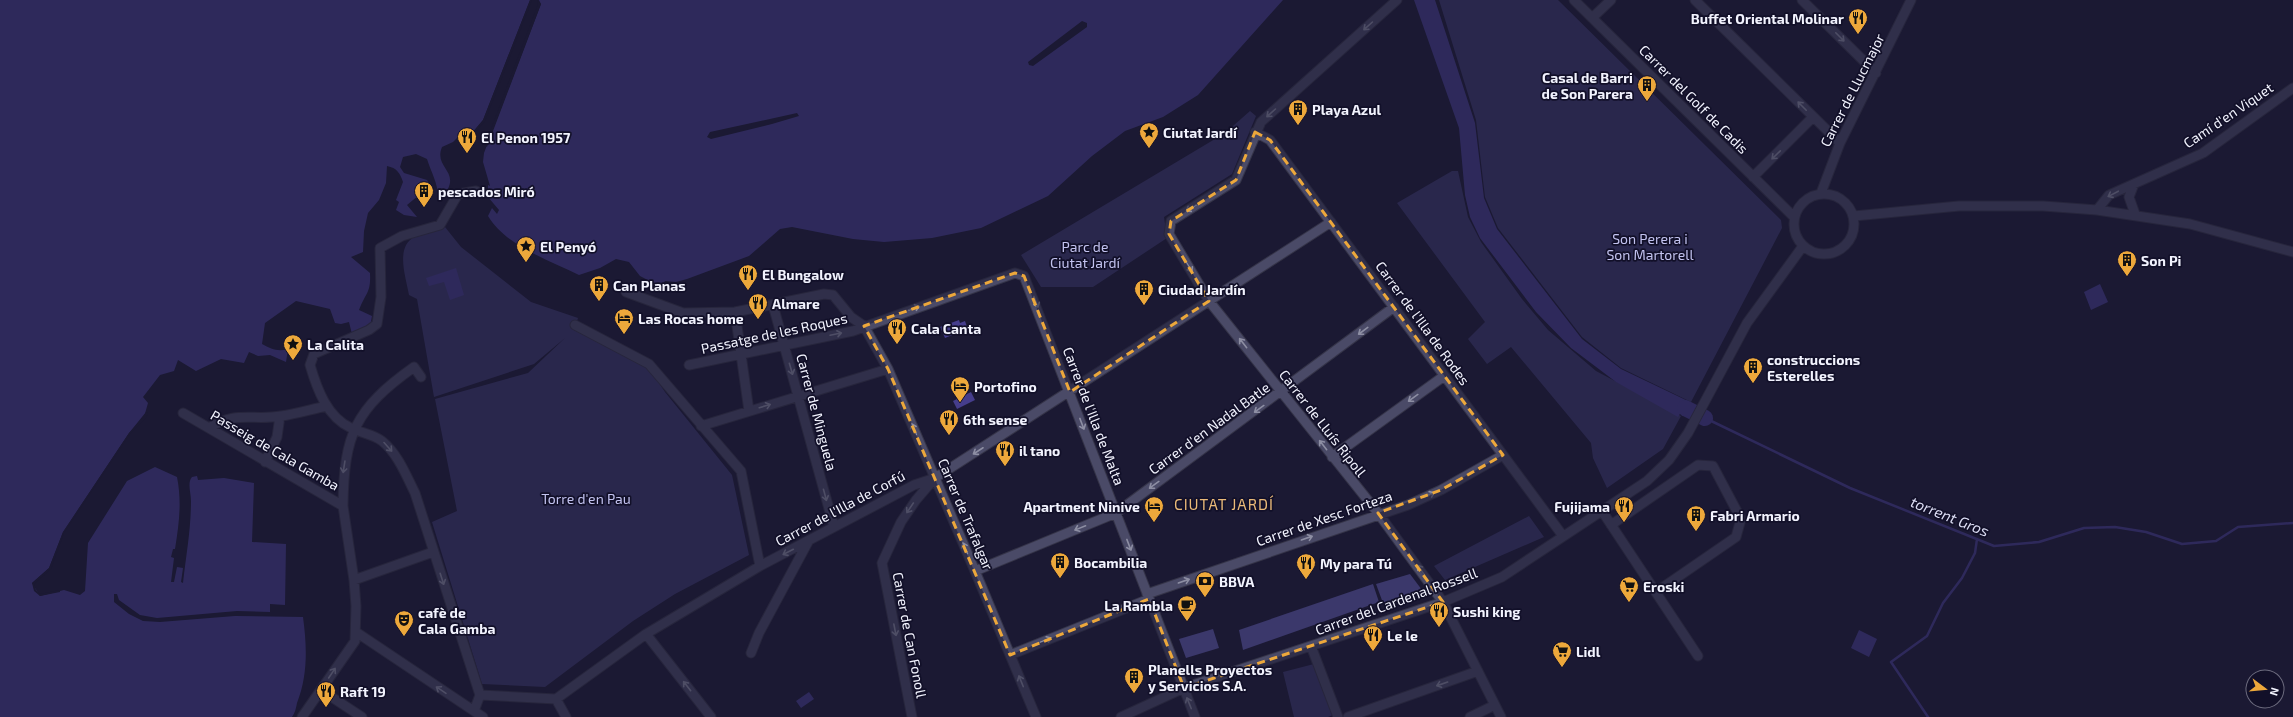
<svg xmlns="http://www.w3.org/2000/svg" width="2293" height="717" viewBox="0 0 2293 717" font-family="'Exo 2',sans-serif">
  <rect width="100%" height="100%" fill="#1b1933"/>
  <path fill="#3b386b" d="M 1439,0 L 1558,0 L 1781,220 L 1782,228 L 1691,402 L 1621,368 L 1582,337 L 1498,228 L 1485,197 L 1476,120 Z
    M 1250,111 L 1256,116 L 1232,174 L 1164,217 L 1167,238 L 1093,287 L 1041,287 L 1021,255 L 1225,133 Z
    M 1452,171 L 1458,171 L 1468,217 L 1481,242 L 1522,299 L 1548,330 L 1596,371 L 1681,416 L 1663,449 L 1607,488 L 1593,458 L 1591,443 L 1511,347 L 1487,364 L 1468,339 L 1485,322 L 1397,203 Z
    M 445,227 L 461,247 L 531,302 L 578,318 L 574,330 L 647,365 L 665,392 L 732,475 L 749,555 L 675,594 L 633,621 L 545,687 L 482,684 L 432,522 L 457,511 L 435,399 L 528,373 L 565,338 L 534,364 L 434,397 L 417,299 L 409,295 C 406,277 395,248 414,237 C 423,232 435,230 445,227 Z
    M 1529,516 L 1544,537 L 1445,580 L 1434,566 Z
    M 1410,574 L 1422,590 L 1383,603 L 1376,584 Z
    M 1373,584 L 1379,602 L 1243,650 L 1239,630 Z
    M 1213,629 L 1219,648 L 1186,658 L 1179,639 Z
    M 1314,664 L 1333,715 L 1328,717 L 1294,717 L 1283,672 Z"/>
  <path fill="#453d8c" d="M 0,0 L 530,0 L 483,120 L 472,133 L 461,134 L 453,142 L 442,147 C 434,167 457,170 448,189 L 443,190 L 438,197 C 438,183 431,172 427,159 L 416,154 L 403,157 L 400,167 L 404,173 L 427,180 L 429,183 L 430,197 L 425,190 L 407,205 L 417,217 L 404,215 L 396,210 L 399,202 L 396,200 L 403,182 C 400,173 397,168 387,166 L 386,183 L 379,200 L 368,213 L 364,231 L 363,252 L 351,257 L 370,273 C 371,293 366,292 359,310 L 372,316 L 370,327 L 352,334 L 349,322 L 341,324 L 335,323 L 330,309 L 296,301 L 265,323 L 262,344 C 271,349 278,352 288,349 L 286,362 L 270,355 L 258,356 L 249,352 L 244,363 L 221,359 L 196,371 L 178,360 L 174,371 L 160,375 L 143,397 L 148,403 L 144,417 L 129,433 L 63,532 L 49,568 L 32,583 L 40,596 L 64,590 L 80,595 L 85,591 L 88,543 L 127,481 L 155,467 L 177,477 C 182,502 179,524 175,549 L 173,549 L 171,557 L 174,558 L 171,582 L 174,582 L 177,567 L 183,568 L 181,582 L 183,583 C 186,556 191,529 191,501 C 191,493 187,483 192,477 L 197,476 L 198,480 L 224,478 L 254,483 L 252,542 L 286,544 L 285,605 L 270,604 L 270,612 L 237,611 L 157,618 L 140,615 L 119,600 L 117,594 L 114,594 L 114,602 L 129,614 L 143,621 L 160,622 L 235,616 L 303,617 C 307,647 308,675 297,703 C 296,708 295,713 292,717 L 0,717 Z
    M 539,0 L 1283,0 L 1198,95 L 1163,117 L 1125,131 L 1092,156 L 1048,196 L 981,228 L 932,238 L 884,242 L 853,239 L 792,227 L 780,229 L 749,256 L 687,279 L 676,282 L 665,281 L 661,287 L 640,276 L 629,262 L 616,259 L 600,268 L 579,275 C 549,260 506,246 488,216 L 492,208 L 497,214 L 499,210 L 488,197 L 488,185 L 490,186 L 483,162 L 484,153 L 541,4 Z
    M 1414,0 L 1435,0 L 1475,123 L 1484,198 L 1497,229 L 1582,339 L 1621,369 L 1688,401 L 1678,417 L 1616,382 L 1571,348 L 1536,312 L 1480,238 L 1470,217 L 1465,195 L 1459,128 Z
    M 456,268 L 464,295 L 450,300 L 444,282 L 429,286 L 426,278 Z
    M 2100,284 L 2108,302 L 2091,310 L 2084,292 Z
    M 959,320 L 960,323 L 965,321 L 967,327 L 962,329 L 962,331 L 945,338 L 940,327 Z
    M 971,392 L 975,400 L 957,409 L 953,401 Z
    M 1859,630 L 1877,639 L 1869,657 L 1851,648 Z
    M 809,692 L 814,699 L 801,708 L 796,701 Z"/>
  <path fill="#1b1933" d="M 530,0 L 532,0 L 485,121 L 473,135 L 472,133 L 483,120 Z
    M 537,0 L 541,4 L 487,147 L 485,145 L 538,4 Z
    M 1082,21 L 1087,23 L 1087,27 L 1033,66 L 1029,65 L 1028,62 Z
    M 797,113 L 799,116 L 772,124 L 711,139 L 707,137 L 710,132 Z
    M 146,412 L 148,413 L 146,418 L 130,434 L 64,533 L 51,569 L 34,584 L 36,590 L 40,594 L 60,590 L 60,592 L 40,596 L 34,591 L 32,583 L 49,568 L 63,532 L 129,433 Z"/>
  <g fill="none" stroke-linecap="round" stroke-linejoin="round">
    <path stroke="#453d8c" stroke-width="2.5" d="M 1705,418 L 1850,488 L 1994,546 L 2039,542 L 2084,528 L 2115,527 L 2146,532 L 2182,544 L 2216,541 L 2238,527 L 2293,523
      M 1928,717 L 1891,662 L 1927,636 L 1943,603 L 1962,578 L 1975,553 L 1977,539"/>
    <path stroke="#453d8c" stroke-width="16" d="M 1685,408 L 1705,418"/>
    <g stroke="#353448" stroke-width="11">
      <path id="minor" d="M 1397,0 L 1261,122 L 1236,180 L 1171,221 L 1169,234 L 1209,301 L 1378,513 L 1443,602 L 1501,717
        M 1574,0 L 1794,217
        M 1695,0 L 1840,143
        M 1802,0 L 1876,73
        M 1592,18 L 1611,0
        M 1255,132 L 1270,140 L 1563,536
        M 1753,177 L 1813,117
        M 2134,184 L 2129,197 L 2135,214
        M 476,191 L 458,194 L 440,225 L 402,236 L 380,248 L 381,297 L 377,324 L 369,330 L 314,354 L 310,365 C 317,389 327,417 351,428 C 361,433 373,434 382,441 C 398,454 406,475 415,493 L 480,695
        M 1821,193 L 1840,143 L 1911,0
        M1794 224a30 30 0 1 1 60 0a30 30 0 1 1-60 0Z
        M 2097,210 L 2109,195 L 2203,153 L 2293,88
        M 1854,216 L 1959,206 L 2043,206 L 2097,210 L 2190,224 L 2293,252
        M 626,292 L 683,313 L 735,312 L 824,294 L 833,295 L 851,317 L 864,326 L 888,369 L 975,571 L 1036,717
        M 773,305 L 834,527
        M 735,312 L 749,411
        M 689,365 L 853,331 L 1015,273 L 1024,276 L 1195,717
        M 183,413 L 343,506 L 354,580 L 356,606 L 355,641 L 302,717
        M 701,426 L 888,369
        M 209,428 C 237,410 252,421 281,416 C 296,414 312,409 327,406
        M 1332,457 L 1444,376
        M 265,462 L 277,437 L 280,416
        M 343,506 C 344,434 355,409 414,367 L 421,377
        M 1602,511 L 1698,656
        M 1611,525 L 1698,465 L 1713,466 L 1741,519 L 1736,537 L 1656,592
        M 760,566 L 914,485 L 935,478 L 1331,222
        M 975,571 L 1116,513 L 1394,307
        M 354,580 L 433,552
        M 1147,594 L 1408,505 L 1441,490 L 1503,455
        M 356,632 L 474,711
        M 646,634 L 711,717
        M 1311,646 L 1338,717
        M 751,653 L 759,633 L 808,542
        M 1010,655 L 1149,599
        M 321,690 L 362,717
        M 480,695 L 556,699 L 646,634 L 760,566 L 741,471 L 649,364 L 575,325
        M 480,695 L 474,711 L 483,717
        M 556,699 L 566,717
        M 912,717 L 882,563 L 901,522 L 916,500 L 934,479
        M 1121,717 L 1184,688 L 1443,602 L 1502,577 L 1647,481 L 1669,460 L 1688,433 L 1747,323 L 1803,246
        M 1348,717 L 1478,671
        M 1470,717 L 1495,705"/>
    </g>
    <use href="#minor" stroke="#4a4a67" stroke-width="9"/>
  </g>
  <defs><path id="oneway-shaft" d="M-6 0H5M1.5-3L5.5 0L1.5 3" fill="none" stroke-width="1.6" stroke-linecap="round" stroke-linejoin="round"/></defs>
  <g stroke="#8d8ea3">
    <use href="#oneway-shaft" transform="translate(1368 26) rotate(138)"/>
    <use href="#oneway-shaft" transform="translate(1840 37) rotate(45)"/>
    <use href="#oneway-shaft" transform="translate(1802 106) rotate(-135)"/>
    <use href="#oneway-shaft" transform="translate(1271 113) rotate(138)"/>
    <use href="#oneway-shaft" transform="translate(1776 155) rotate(136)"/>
    <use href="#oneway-shaft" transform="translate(2113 194) rotate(152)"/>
    <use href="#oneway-shaft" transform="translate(1191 208) rotate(148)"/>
    <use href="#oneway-shaft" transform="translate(1189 267) rotate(59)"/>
    <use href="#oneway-shaft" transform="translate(1036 302) rotate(69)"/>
    <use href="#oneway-shaft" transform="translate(914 308) rotate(-19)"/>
    <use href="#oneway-shaft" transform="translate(1363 331) rotate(143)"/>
    <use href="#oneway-shaft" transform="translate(836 334) rotate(-12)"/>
    <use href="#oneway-shaft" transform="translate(1243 343) rotate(-128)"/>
    <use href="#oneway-shaft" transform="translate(791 369) rotate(74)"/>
    <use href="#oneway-shaft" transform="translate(1413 398) rotate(144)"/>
    <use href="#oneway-shaft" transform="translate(765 406) rotate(-17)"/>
    <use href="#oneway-shaft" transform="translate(1259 409) rotate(144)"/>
    <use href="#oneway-shaft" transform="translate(1082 424) rotate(69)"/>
    <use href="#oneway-shaft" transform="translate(914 429) rotate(-113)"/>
    <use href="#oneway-shaft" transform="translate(1323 445) rotate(-128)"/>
    <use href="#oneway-shaft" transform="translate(388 447) rotate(48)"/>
    <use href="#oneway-shaft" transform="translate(978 451) rotate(147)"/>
    <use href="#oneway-shaft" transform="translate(344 467) rotate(99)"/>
    <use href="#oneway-shaft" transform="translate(1154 485) rotate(144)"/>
    <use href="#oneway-shaft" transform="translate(825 495) rotate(75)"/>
    <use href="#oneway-shaft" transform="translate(1429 495) rotate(-24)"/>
    <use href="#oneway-shaft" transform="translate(910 508) rotate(124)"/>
    <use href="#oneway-shaft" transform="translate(1080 528) rotate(158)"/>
    <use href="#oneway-shaft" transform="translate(1307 538) rotate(-19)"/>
    <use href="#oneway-shaft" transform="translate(1129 545) rotate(69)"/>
    <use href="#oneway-shaft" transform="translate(965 548) rotate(-114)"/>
    <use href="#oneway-shaft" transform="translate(788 552) rotate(153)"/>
    <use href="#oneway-shaft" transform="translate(1421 570) rotate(-125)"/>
    <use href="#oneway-shaft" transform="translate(442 579) rotate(72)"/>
    <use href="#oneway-shaft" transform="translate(1184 581) rotate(-19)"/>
    <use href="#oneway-shaft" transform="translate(895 630) rotate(79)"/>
    <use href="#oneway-shaft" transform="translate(1046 640) rotate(-22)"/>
    <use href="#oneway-shaft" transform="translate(332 673) rotate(-56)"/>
    <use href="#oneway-shaft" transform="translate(1021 681) rotate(-112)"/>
    <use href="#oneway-shaft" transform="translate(1442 684) rotate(161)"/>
    <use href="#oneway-shaft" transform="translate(687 686) rotate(-128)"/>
    <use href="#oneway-shaft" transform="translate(441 690) rotate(-146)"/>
    <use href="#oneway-shaft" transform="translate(1189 703) rotate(-112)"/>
  </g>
  <path d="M0 0H2293V717H0ZM 1255,132 L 1270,140 L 1503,455 L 1441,490 L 1378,513 L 1443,602 L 1184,688 L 1149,599 L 1010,655 L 888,369 L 864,326 L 1015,273 L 1024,276 L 1070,392 L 1209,301 L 1169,234 L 1171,221 L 1236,180 Z" fill="#1b1933" fill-opacity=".55" fill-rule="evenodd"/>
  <path fill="none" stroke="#eda83b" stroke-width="3" stroke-dasharray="8 5" stroke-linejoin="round" d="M 1255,132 L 1270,140 L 1503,455 L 1441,490 L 1378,513 L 1443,602 L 1184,688 L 1149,599 L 1010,655 L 888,369 L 864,326 L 1015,273 L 1024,276 L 1070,392 L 1209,301 L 1169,234 L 1171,221 L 1236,180 Z"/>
  <defs>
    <g id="restaurant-pin" transform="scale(1)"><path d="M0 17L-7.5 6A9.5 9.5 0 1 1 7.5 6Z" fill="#eda83b" stroke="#121029"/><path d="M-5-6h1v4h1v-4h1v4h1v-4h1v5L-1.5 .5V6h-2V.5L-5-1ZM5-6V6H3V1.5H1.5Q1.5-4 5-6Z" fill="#111"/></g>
    <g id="building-pin" transform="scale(1)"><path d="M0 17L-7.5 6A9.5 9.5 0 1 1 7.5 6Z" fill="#eda83b" stroke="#121029"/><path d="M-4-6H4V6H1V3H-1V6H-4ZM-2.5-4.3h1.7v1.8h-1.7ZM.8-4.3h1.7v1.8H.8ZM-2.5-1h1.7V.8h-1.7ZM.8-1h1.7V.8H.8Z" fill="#111"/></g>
    <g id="sight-pin" transform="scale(1)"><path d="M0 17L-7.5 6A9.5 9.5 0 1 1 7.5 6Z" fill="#eda83b" stroke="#121029"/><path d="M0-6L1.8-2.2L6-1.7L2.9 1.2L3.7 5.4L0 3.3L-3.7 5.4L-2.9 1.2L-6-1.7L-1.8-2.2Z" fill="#111"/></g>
    <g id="hotel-pin" transform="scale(1)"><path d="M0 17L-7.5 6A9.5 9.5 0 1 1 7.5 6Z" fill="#eda83b" stroke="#121029"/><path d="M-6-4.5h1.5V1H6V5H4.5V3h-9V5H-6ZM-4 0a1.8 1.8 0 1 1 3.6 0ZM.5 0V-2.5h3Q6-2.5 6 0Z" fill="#111"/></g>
    <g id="bank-pin" transform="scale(1)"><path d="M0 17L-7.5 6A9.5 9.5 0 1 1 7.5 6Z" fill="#eda83b" stroke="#121029"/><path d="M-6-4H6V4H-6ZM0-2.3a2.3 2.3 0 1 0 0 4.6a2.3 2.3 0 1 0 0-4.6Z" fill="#111"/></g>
    <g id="supermarket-pin" transform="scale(1)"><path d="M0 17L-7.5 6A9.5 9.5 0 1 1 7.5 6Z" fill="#eda83b" stroke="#121029"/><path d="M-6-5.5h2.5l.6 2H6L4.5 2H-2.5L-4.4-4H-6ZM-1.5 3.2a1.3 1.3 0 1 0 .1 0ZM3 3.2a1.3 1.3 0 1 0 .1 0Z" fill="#111"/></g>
    <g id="cafe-pin" transform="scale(1)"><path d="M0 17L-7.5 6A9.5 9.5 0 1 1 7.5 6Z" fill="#eda83b" stroke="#121029"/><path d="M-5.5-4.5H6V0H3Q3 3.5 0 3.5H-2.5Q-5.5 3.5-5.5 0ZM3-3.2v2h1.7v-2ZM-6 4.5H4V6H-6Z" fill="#111"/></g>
    <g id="theatre-pin" transform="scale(1)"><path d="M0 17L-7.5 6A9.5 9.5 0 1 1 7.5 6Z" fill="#eda83b" stroke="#121029"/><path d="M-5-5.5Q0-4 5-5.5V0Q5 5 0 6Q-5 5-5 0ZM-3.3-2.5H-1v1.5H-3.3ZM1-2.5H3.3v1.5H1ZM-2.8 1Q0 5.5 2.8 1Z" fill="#111"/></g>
  </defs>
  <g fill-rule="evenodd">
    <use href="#restaurant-pin" x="1858" y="18"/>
    <use href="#building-pin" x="1647" y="85"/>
    <use href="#building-pin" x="1298" y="109"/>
    <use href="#sight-pin" x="1149" y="132"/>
    <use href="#restaurant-pin" x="467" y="137"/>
    <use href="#building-pin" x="424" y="191"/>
    <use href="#sight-pin" x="526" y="246"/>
    <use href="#building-pin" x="2127" y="260"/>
    <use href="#restaurant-pin" x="748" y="274"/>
    <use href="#building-pin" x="599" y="285"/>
    <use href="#building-pin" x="1144" y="289"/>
    <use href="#restaurant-pin" x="758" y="303"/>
    <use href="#hotel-pin" x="624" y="318"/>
    <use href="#restaurant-pin" x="897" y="328"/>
    <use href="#sight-pin" x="293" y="344"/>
    <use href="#building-pin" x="1753" y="367"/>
    <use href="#hotel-pin" x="960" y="386"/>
    <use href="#restaurant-pin" x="949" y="419"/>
    <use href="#restaurant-pin" x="1005" y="450"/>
    <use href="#hotel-pin" x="1154" y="506"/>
    <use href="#restaurant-pin" x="1624" y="506"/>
    <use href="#building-pin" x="1696" y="515"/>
    <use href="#building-pin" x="1060" y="562"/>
    <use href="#restaurant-pin" x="1306" y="563"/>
    <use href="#bank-pin" x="1205" y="581"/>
    <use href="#supermarket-pin" x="1629" y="586"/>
    <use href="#cafe-pin" x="1187" y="605"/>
    <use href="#restaurant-pin" x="1439" y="611"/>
    <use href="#theatre-pin" x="404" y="620"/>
    <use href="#restaurant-pin" x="1373" y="635"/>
    <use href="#supermarket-pin" x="1562" y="651"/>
    <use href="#building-pin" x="1134" y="677"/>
    <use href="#restaurant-pin" x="326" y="691"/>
  </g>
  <g text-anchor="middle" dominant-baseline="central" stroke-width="3.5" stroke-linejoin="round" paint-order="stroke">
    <g font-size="14" font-weight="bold" fill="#f2f3fe" stroke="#121029" text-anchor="start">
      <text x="1844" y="18" text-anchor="end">Buffet Oriental Molinar</text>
      <text x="1633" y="77" text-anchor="end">Casal de Barri<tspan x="1633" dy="16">de Son Parera</tspan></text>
      <text x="1312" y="109">Playa Azul</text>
      <text x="1163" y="132">Ciutat Jardí</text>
      <text x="481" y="137">El Penon 1957</text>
      <text x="438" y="191">pescados Miró</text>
      <text x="540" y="246">El Penyó</text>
      <text x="2141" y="260">Son Pi</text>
      <text x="762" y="274">El Bungalow</text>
      <text x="613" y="285">Can Planas</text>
      <text x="1158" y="289">Ciudad Jardín</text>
      <text x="772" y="303">Almare</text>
      <text x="638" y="318">Las Rocas home</text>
      <text x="911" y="328">Cala Canta</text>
      <text x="307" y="344">La Calita</text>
      <text x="1767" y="359">construccions<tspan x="1767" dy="16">Esterelles</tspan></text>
      <text x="974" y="386">Portofino</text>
      <text x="963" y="419">6th sense</text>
      <text x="1019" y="450">il tano</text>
      <text x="1140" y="506" text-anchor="end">Apartment Ninive</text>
      <text x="1610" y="506" text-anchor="end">Fujijama</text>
      <text x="1710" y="515">Fabri Armario</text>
      <text x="1074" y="562">Bocambilia</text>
      <text x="1320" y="563">My para Tú</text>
      <text x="1219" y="581">BBVA</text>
      <text x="1643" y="586">Eroski</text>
      <text x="1173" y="605" text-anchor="end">La Rambla</text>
      <text x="1453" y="611">Sushi king</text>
      <text x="418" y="612">cafè de<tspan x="418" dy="16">Cala Gamba</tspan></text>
      <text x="1387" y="635">Le le</text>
      <text x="1576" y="651">Lidl</text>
      <text x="1148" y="669">Planells Proyectos<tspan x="1148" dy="16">y Servicios S.A.</tspan></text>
      <text x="340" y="691">Raft 19</text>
    </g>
    <g font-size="14" fill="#f2f3fe" stroke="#121029">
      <text transform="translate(1852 90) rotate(-63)">Carrer de Llucmajor</text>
      <text transform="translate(1694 99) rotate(45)">Carrer del Golf de Cadis</text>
      <text transform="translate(2228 115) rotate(-34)">Camí d'en Viquet</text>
      <text transform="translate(1423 323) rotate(54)">Carrer de l'Illa de Rodes</text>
      <text transform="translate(774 333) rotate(-12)">Passatge de les Roques</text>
      <text transform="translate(817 412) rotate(75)">Carrer de Minguela</text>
      <text transform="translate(1094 416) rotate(69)">Carrer de l'Illa de Malta</text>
      <text transform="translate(1323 423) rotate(52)">Carrer de Lluís Ripoll</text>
      <text transform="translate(1209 428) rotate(-36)">Carrer d'en Nadal Batle</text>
      <text transform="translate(275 450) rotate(30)">Passeig de Cala Gamba</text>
      <text transform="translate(840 508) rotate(-28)">Carrer de l'Illa de Corfú</text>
      <text transform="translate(966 514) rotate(67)">Carrer de Trafalgar</text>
      <text transform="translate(1324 518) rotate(-19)">Carrer de Xesc Forteza</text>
      <text transform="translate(1396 601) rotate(-20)">Carrer del Cardenal Rossell</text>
      <text transform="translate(910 635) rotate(79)">Carrer de Can Fonoll</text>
    </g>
    <g font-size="14" fill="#c3c3f0" stroke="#121029">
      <text x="1650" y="238">Son Perera i<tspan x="1650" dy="16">Son Martorell</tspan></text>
      <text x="1085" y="246">Parc de<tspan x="1085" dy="16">Ciutat Jardí</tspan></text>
      <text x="586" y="498">Torre d'en Pau</text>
    </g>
    <g font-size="15" letter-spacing="1" fill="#ebbb79" stroke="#121029">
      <text x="1224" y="504">CIUTAT JARDÍ</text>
    </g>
    <g font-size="15" font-style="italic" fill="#dcddf4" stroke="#121029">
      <text transform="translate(1950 516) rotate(22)">torrent Gros</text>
    </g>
  </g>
  <g transform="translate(2265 689) rotate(106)"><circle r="19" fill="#121029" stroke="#6c6b7e"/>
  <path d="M0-3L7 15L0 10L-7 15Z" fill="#eda83b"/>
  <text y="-6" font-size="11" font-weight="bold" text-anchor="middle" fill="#f2f3fe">N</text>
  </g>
</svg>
